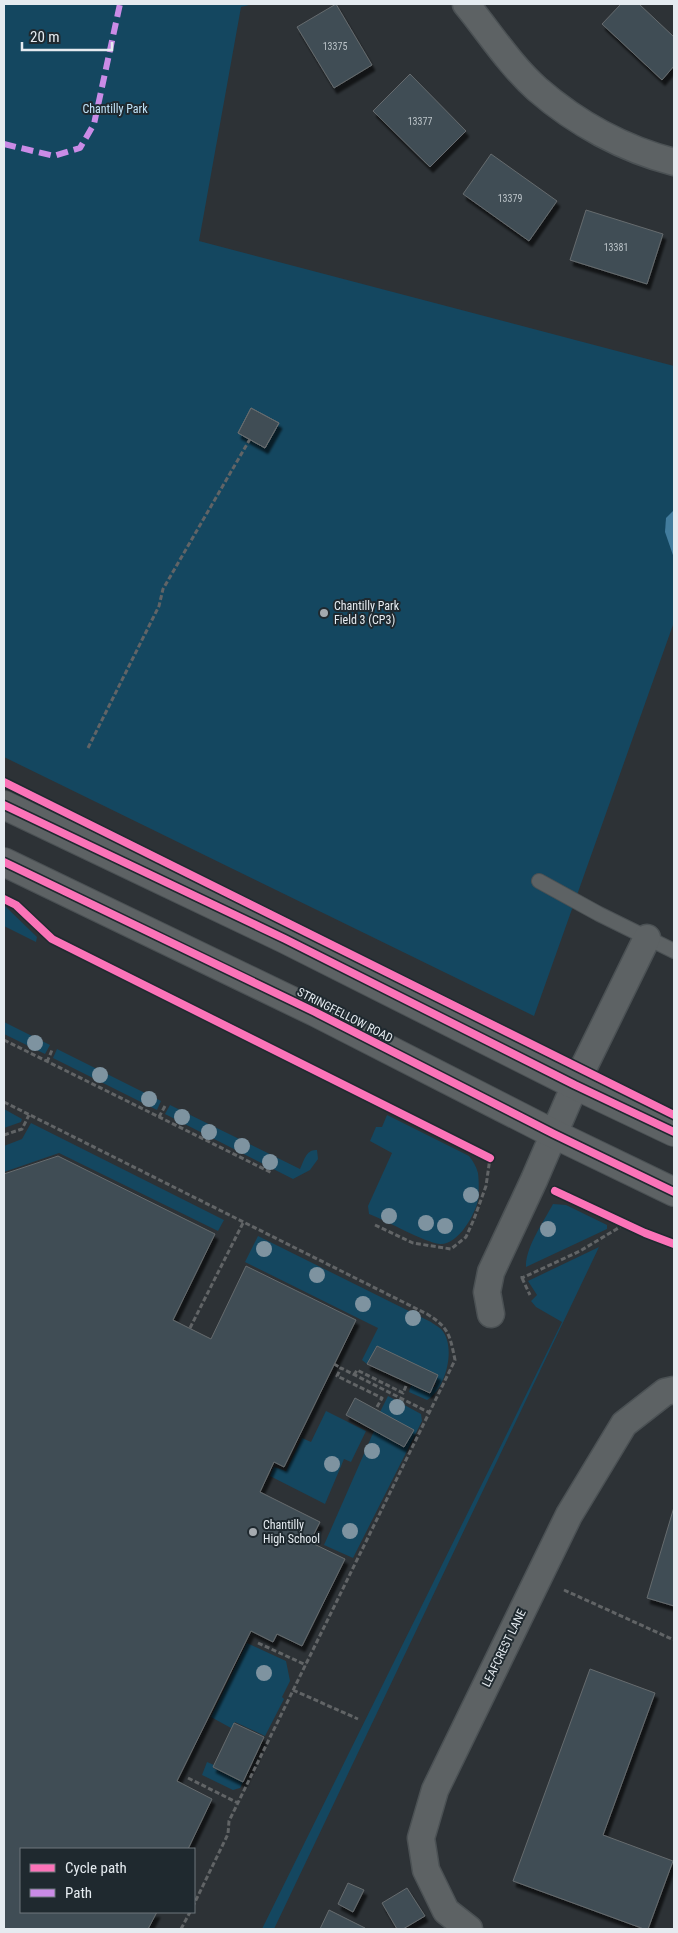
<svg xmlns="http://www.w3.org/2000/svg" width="678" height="1933" viewBox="0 0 678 1933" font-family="'Roboto Condensed',sans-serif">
  <defs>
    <filter id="shadow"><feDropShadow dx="3" dy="5.5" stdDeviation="1" flood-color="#0009"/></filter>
  </defs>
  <rect width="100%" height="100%" fill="#2d3236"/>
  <path fill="#144760" d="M 4,4 L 253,4 L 241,7 L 199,241 L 674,366 L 674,622 L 534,1016 L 4,757 Z
    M 4,905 L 37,937 L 36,942 L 4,926 Z
    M 4,1022 L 50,1045 L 45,1054 L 4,1034 Z
    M 57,1049 L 161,1101 L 157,1110 L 53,1058 Z
    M 170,1105 L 300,1169 C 304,1161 306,1149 317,1150 L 318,1159 L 310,1170 L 293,1179 L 165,1114 Z
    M 4,1109 L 22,1119 L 21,1122 L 4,1128 Z
    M 387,1115 L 469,1156 C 473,1161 476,1166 478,1173 C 479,1181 479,1192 478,1200 C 475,1215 458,1245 440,1244 C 423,1242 388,1221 369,1214 L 368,1206 L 392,1153 L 370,1141 L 376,1127 L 382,1127 Z
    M 31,1123 L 224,1220 L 218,1231 L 59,1153 L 4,1172 L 4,1146 L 22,1139 Z
    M 553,1204 L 566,1205 L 607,1225 L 607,1229 L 526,1267 C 525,1248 544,1221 553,1204 Z
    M 258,1236 L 431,1322 C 433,1324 438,1326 441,1329 C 457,1346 446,1389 427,1400 L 409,1392 L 411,1385 L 430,1394 L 432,1387 L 435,1387 L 436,1383 L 377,1346 L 367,1364 L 362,1360 L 378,1328 L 245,1262 Z
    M 599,1247 L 274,1929 L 262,1929 L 562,1322 L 536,1307 L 531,1301 L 537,1295 L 528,1281 Z
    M 388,1396 L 421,1414 L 422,1421 L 353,1558 L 324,1545 L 374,1431 L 404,1447 L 413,1430 L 380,1412 Z
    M 326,1411 L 366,1431 L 351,1462 L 344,1459 L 325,1504 L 270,1476 L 274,1467 L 286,1471 L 302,1438 L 311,1442 Z
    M 247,1643 L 286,1661 L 290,1681 L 282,1697 L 284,1699 L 265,1736 L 235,1722 L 231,1728 L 211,1717 Z
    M 207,1762 L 214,1765 L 213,1768 L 243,1782 L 240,1788 L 233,1790 L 202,1775 Z"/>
  <path fill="#427c9d" d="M 674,510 L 674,558 L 665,532 L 666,518 Z"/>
  <path fill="#3f4d55" stroke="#666b6e" filter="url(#shadow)" d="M 336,4 L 372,65 L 334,88 L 297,27 Z
    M 621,4 L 639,4 L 674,37 L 674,66 L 662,80 L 602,24 Z
    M 410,74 L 466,131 L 430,167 L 373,111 Z
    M 491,154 L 557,201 L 529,241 L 463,194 Z
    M 586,210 L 663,234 L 647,284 L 570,260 Z
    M 251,408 L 279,423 L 265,448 L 238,433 Z
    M 251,408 L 279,423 L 265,448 L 238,433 Z
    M 58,1156 L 215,1234 L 173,1320 L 211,1339 L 246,1266 L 356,1320 L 284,1467 L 274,1462 L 260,1492 L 320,1522 L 310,1542 L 345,1559 L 302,1646 L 277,1634 L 273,1642 L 251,1631 L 177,1781 L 212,1799 L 188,1849 L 21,1849 L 21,1912 L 157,1912 L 148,1929 L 4,1929 L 4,1174 Z
    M 377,1346 L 438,1375 L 430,1393 L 367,1364 Z
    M 355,1398 L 414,1430 L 404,1447 L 346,1415 Z
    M 674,1507 L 674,1606 L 647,1598 Z
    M 590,1669 L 655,1693 L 603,1835 L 673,1861 L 648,1929 L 644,1929 L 513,1881 Z
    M 234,1723 L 264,1737 L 243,1782 L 213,1767 Z
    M 348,1883 L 364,1890 L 353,1912 L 338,1904 Z
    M 407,1888 L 425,1916 L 403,1929 L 397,1929 L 382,1903 Z
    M 329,1910 L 365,1928 L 365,1929 L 320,1929 Z"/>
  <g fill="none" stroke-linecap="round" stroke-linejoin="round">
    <g stroke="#4b5154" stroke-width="16">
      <path id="lane" d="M 539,881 L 599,914 L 674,951"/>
    </g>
    <g stroke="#4b5154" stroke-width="29">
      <path id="street" d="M 466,4 C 489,32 510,65 537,89 C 576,123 624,149 674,162
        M 491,1314 L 487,1292 L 491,1272 L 534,1180 L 575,1085 L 647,938
        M 469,1929 L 446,1911 L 426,1870 L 421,1838 L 435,1790 L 569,1515 L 624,1424 L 665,1392 L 674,1390"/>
    </g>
    <g stroke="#4b5154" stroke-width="30">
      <path id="secondary" d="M 4,805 L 285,939 L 575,1085 L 674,1132
        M 4,862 L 315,1012 L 554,1134 L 674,1192"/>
    </g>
    <path stroke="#616466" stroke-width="3" stroke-dasharray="5 2.5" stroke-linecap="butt" d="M 88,748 L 159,606 L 163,589 L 250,439
      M 4,1040 L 272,1173
      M 47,1062 L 52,1050
      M 4,1102 L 427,1314 C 449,1327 450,1336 455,1360 L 229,1821 L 228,1834 L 194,1904
      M 159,1117 L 165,1106
      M 4,1135 L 22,1129 L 29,1115
      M 375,1225 L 413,1243 L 451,1249 L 466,1237 L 474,1219 L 486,1186 L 490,1158
      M 522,1276 L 522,1278 L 580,1251 L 625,1224
      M 522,1278 L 530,1295
      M 190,1328 L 243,1223
      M 334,1364 L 341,1368
      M 354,1375 L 357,1370 L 403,1393 L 406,1386
      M 377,1407 L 382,1398 L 337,1376 L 341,1368 L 430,1413
      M 564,1590 L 674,1640
      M 258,1643 L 306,1665
      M 293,1690 L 358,1719
      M 188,1778 L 238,1803
      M 181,1929 L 190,1912"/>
    <use href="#lane" stroke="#5d6264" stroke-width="14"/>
    <use href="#street" stroke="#5d6264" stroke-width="26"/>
    <use href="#secondary" stroke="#5d6264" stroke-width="28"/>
    <path stroke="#ca8be6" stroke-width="6" stroke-dasharray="12 6" stroke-linecap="butt" d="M 4,144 L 54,156 L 80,148 L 94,124 L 120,4"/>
    <g stroke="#1f292f" stroke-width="11">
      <path id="cycleway" d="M 4,782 L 674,1115
        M 4,805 L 285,939 L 575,1085 L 674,1132
        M 4,862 L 315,1012 L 554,1134 L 674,1192
        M 4,899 L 16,905 L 52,939 L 490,1158
        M 555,1191 L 645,1233 L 674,1244"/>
    </g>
    <use href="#cycleway" stroke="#fb73b8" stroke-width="8"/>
  </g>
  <g fill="#7e93a0">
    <circle cx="35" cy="1043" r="8"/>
    <circle cx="100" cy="1075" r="8"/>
    <circle cx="149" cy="1099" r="8"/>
    <circle cx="182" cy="1117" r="8"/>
    <circle cx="209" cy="1132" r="8"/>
    <circle cx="242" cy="1146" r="8"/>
    <circle cx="270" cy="1162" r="8"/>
    <circle cx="471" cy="1195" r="8"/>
    <circle cx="389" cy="1216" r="8"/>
    <circle cx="426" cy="1223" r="8"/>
    <circle cx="445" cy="1226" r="8"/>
    <circle cx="548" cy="1229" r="8"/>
    <circle cx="264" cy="1249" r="8"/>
    <circle cx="317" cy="1275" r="8"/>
    <circle cx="363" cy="1304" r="8"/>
    <circle cx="413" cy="1318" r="8"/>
    <circle cx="397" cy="1407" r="8"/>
    <circle cx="372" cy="1451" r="8"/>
    <circle cx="332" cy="1464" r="8"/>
    <circle cx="350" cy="1531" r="8"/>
    <circle cx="264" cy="1673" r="8"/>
  </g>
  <g fill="#a5aaaf" stroke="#1f292f" stroke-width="2">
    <circle cx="324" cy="613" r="5"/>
    <circle cx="253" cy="1532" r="5"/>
  </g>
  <g text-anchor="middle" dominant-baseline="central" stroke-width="4" stroke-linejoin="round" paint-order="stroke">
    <g font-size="10" fill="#bcc4c9">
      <text x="335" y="46">13375</text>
      <text x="420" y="121">13377</text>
      <text x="510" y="198">13379</text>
      <text x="616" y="247">13381</text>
    </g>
    <g font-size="12" fill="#c0e2f7" stroke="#1f292f">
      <text x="115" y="109">Chantilly Park</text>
    </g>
    <g font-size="12" fill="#e5ebf0" stroke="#1f292f" text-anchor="start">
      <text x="334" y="606">Chantilly Park<tspan x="334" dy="14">Field 3 (CP3)</tspan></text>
      <text x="263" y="1525">Chantilly<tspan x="263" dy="14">High School</tspan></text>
    </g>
    <g font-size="12" fill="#e5ebf0" stroke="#1f292f">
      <text transform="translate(345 1015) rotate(27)">STRINGFELLOW ROAD</text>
      <text transform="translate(504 1648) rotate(-64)">LEAFCREST LANE</text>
    </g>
  </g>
  <rect width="678" height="1933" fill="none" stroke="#e5ebf0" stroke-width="10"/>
  <rect x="20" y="1848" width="175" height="65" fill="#1f292f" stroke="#6e777c"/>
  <rect x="30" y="1864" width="25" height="8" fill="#fb73b8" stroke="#6e777c"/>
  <text x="65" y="1873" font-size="15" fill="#e5ebf0">Cycle path</text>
  <rect x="30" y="1889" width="25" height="8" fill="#ca8be6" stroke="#6e777c"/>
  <text x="65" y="1898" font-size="15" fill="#e5ebf0">Path</text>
  <path d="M22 42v8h90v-8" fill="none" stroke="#e5ebf0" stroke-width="2.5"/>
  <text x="30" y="42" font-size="15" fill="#e5ebf0" stroke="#1f292f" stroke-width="4" paint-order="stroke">20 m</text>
</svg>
